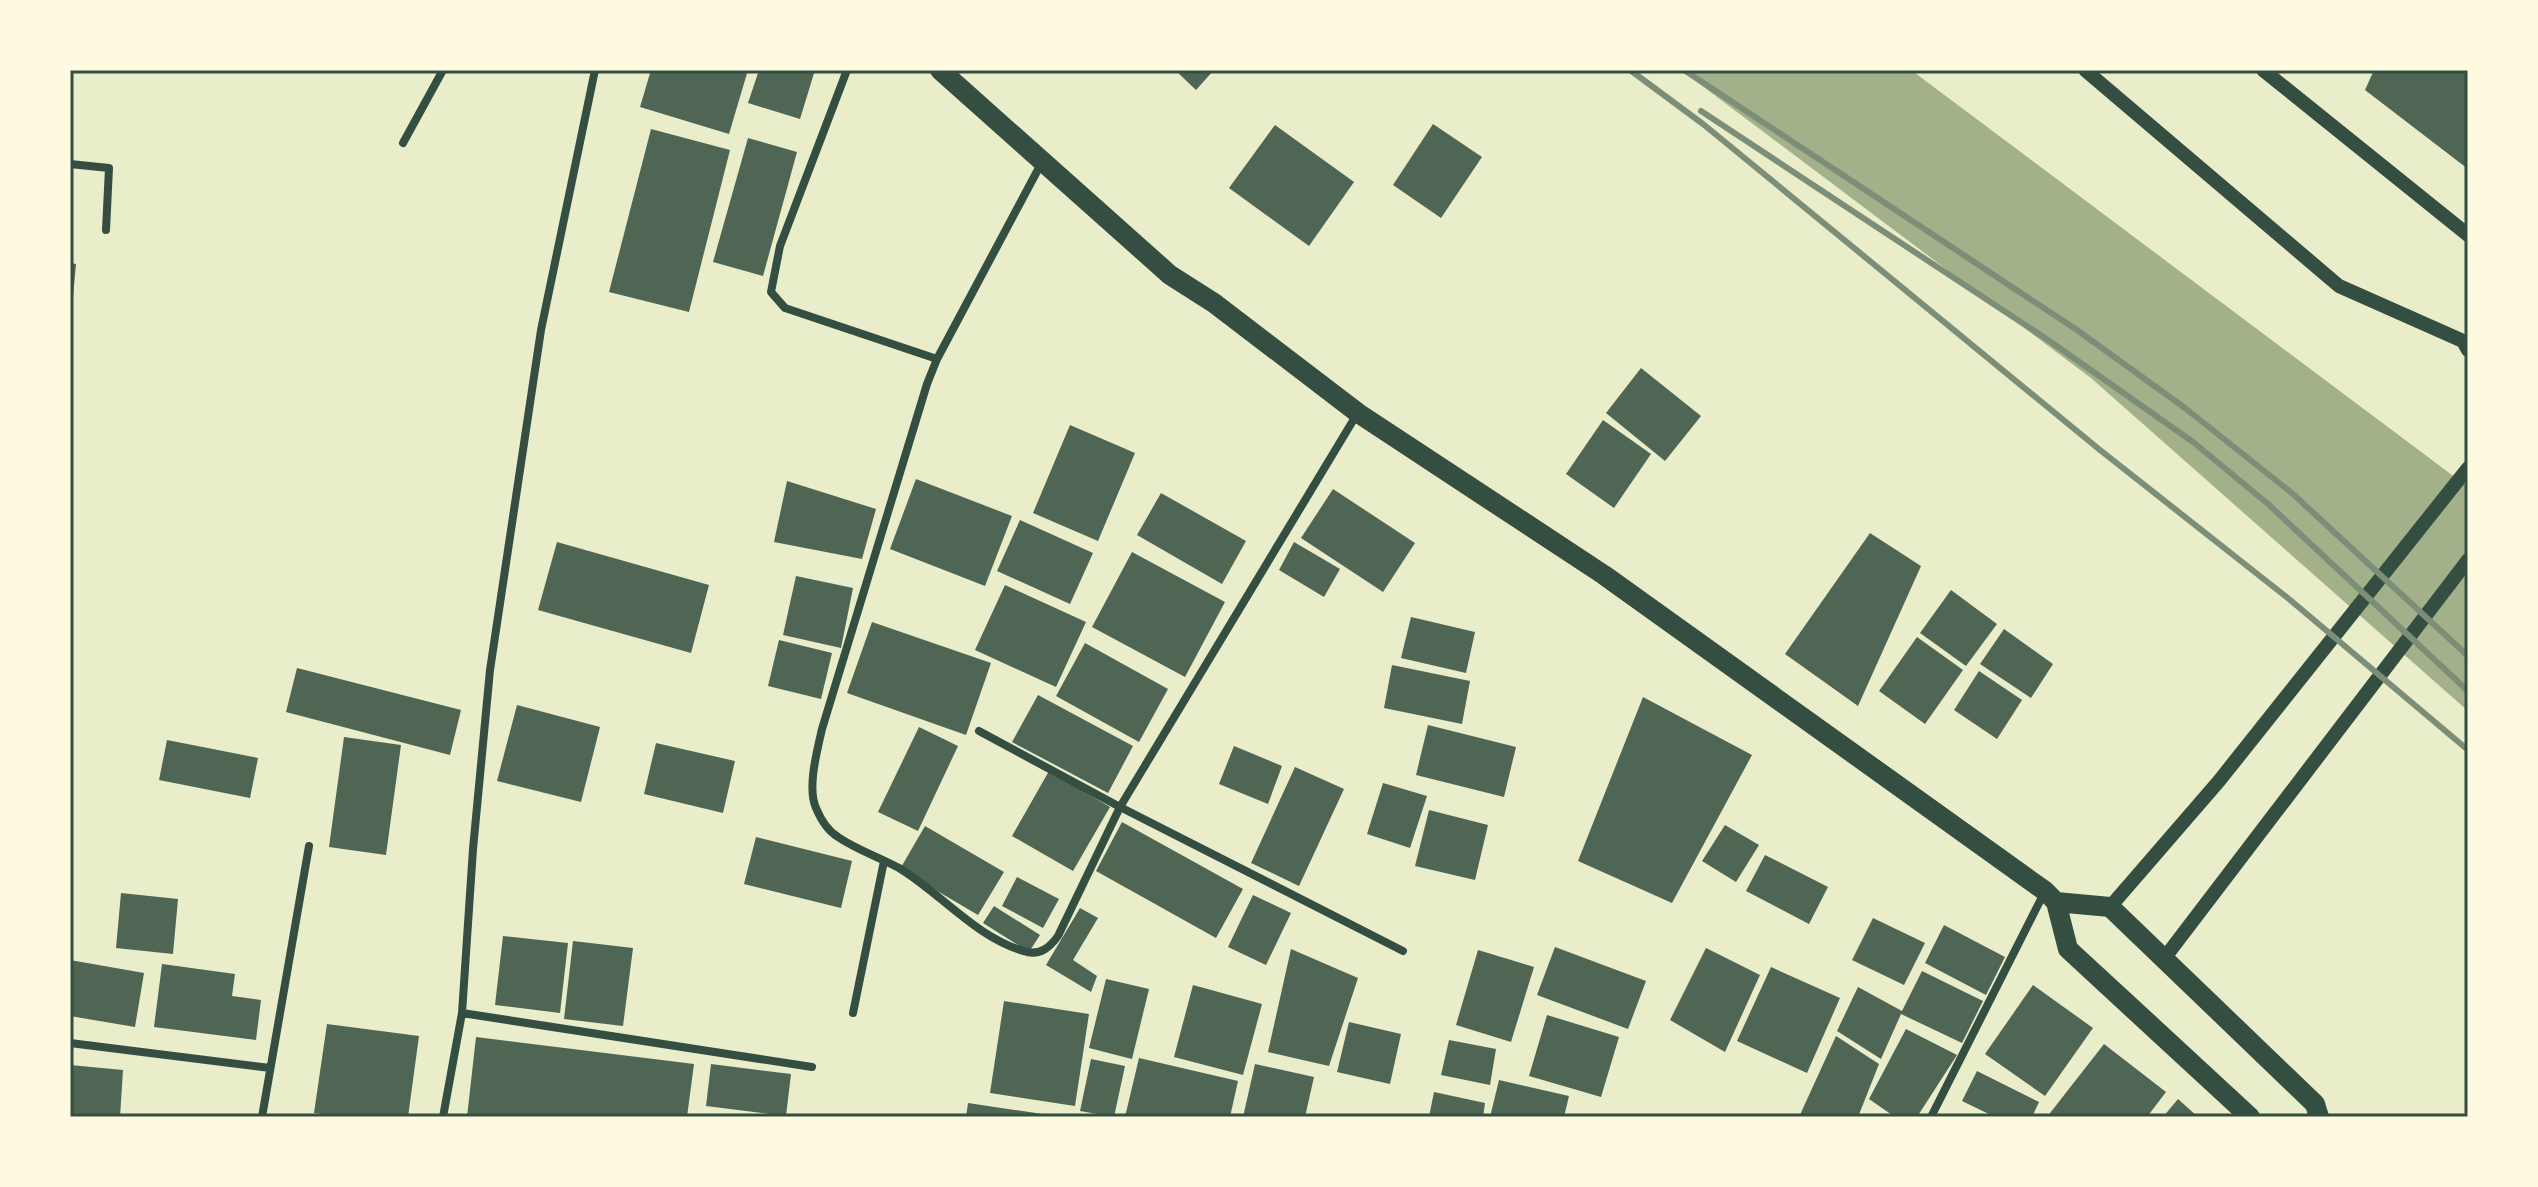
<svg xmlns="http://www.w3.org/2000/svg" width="2538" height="1187" viewBox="0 0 2538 1187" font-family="'Source Sans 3',sans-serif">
  <rect width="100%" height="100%" fill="#e9edc9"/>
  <path fill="#a3b18a" d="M 1681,70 L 1911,70 L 2468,487 L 2468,711 L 2091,378 Z"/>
  <path fill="#4f6655" d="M 651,70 L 748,70 L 729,134 L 640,107 Z
    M 759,70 L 815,70 L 800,119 L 748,103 Z
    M 1175,70 L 1214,70 L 1196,90 Z
    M 2374,70 L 2468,70 L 2468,169 L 2365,90 Z
    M 1433,124 L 1482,157 L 1441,218 L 1393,185 Z
    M 1275,125 L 1354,182 L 1309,246 L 1229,188 Z
    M 651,129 L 730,150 L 689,312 L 609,292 Z
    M 748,138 L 797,152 L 763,276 L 713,262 Z
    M 70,263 L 76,264 L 72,308 L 70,308 Z
    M 1641,368 L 1701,416 L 1665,461 L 1606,413 Z
    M 1603,420 L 1651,454 L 1614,508 L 1566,474 Z
    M 1070,425 L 1135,453 L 1098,541 L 1033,513 Z
    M 916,479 L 1012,516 L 985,586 L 890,549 Z
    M 787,481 L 876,509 L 862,559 L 774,542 Z
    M 1333,489 L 1415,543 L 1383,592 L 1301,538 Z
    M 1161,493 L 1246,541 L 1222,584 L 1137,535 Z
    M 1020,520 L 1093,553 L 1070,604 L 997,571 Z
    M 1870,533 L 1921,566 L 1858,706 L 1785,654 Z
    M 557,542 L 709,585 L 691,653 L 538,610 Z
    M 1294,542 L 1340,569 L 1324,597 L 1279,570 Z
    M 1132,552 L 1225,602 L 1185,677 L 1092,627 Z
    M 796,576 L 853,588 L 841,648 L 783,635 Z
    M 1005,585 L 1086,622 L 1056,687 L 975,650 Z
    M 1951,590 L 1997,624 L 1966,666 L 1920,633 Z
    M 1411,617 L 1475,632 L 1466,673 L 1401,658 Z
    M 872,622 L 991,663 L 966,735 L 847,693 Z
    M 2004,629 L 2053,664 L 2031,698 L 1980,664 Z
    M 1917,637 L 1963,670 L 1925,724 L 1879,691 Z
    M 779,640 L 832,653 L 821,699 L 768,686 Z
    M 1085,643 L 1168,689 L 1139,742 L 1056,696 Z
    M 1392,665 L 1470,681 L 1462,724 L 1384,708 Z
    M 297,668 L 461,710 L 450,755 L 286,712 Z
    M 1979,671 L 2022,700 L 1997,739 L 1954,710 Z
    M 1038,695 L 1133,746 L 1108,793 L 1012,742 Z
    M 1643,697 L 1752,755 L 1672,903 L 1578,861 Z
    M 517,705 L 600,727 L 581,802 L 497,781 Z
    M 1428,725 L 1516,747 L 1504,797 L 1416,775 Z
    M 919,727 L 958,746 L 918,831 L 878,812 Z
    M 344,737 L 401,745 L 386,855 L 329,847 Z
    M 167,740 L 258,758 L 250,798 L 159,780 Z
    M 656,743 L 735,761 L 723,813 L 644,794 Z
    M 1234,746 L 1282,766 L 1268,804 L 1219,784 Z
    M 1295,767 L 1344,789 L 1299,886 L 1251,863 Z
    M 1049,771 L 1110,807 L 1073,871 L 1012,836 Z
    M 1383,783 L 1427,796 L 1410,848 L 1367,834 Z
    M 1429,810 L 1488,825 L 1475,880 L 1415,866 Z
    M 1122,822 L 1243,889 L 1216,938 L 1096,871 Z
    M 1725,825 L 1759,845 L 1736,882 L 1702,861 Z
    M 925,826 L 1004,872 L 978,915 L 900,869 Z
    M 756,837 L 852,861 L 841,908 L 744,884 Z
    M 1765,855 L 1828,887 L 1809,924 L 1746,891 Z
    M 1017,877 L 1059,899 L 1043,928 L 1002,906 Z
    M 121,893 L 178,899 L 173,954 L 116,948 Z
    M 1253,895 L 1291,913 L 1266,965 L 1228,947 Z
    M 994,906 L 1040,935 L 1029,952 L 983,923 Z
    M 1080,908 L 1098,918 L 1073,960 L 1097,976 L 1091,992 L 1046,965 Z
    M 1873,918 L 1925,943 L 1904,985 L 1852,960 Z
    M 1944,925 L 2005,957 L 1986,995 L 1925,963 Z
    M 503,936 L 568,943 L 560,1013 L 495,1005 Z
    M 573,941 L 633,948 L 623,1026 L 564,1019 Z
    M 1555,947 L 1646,981 L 1628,1029 L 1537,995 Z
    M 1706,948 L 1760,975 L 1725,1052 L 1670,1020 Z
    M 1291,949 L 1358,978 L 1329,1066 L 1268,1052 Z
    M 1478,950 L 1534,967 L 1511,1042 L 1456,1025 Z
    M 70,960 L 144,973 L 135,1027 L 70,1016 Z
    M 162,964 L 235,974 L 232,996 L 261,1000 L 256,1040 L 154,1027 Z
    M 1771,967 L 1840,998 L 1807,1073 L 1737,1041 Z
    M 1922,971 L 1983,1001 L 1962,1043 L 1901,1014 L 1881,1059 L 1837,1031 L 1858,987 L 1902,1011 Z
    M 1106,979 L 1149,989 L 1132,1059 L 1089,1048 Z
    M 1193,985 L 1262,1004 L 1243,1075 L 1174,1057 Z
    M 2033,985 L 2093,1028 L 2045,1096 L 1985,1054 Z
    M 1004,1001 L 1089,1014 L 1075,1106 L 990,1093 Z
    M 1547,1015 L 1619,1037 L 1601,1097 L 1529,1076 Z
    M 1349,1022 L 1401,1034 L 1390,1084 L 1337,1072 Z
    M 327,1024 L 419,1036 L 408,1117 L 347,1117 L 314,1113 Z
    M 1906,1029 L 1957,1055 L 1917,1117 L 1895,1117 L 1869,1099 Z
    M 1836,1036 L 1879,1064 L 1858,1117 L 1799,1117 Z
    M 476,1037 L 694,1064 L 687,1117 L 467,1117 Z
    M 1449,1040 L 1496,1049 L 1490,1085 L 1441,1075 Z
    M 2104,1044 L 2166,1092 L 2147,1117 L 2047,1117 Z
    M 1139,1058 L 1238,1081 L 1230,1117 L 1125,1117 Z
    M 1091,1059 L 1125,1066 L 1114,1117 L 1080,1111 Z
    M 711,1064 L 791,1074 L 786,1116 L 706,1106 Z
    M 1255,1064 L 1314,1077 L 1305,1117 L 1243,1117 Z
    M 70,1065 L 123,1070 L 120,1117 L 70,1117 Z
    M 1977,1071 L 2039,1102 L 2032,1117 L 1995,1117 L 1962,1101 Z
    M 1499,1080 L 1569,1096 L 1564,1117 L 1490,1117 Z
    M 1434,1092 L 1485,1103 L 1483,1117 L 1429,1117 Z
    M 2178,1099 L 2198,1117 L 2163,1117 Z
    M 968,1103 L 1049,1115 L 1049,1117 L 966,1117 Z"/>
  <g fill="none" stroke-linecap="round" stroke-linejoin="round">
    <path stroke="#344e41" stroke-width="8" d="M 847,70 L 780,246 L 771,292 L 785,308 L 937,359
      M 403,143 L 443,70
      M 70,164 L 109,168 L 106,230
      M 1357,414 L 1120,807 L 1403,951
      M 979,731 L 1120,807 L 1058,936 C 1050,947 1041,955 1027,952 C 977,939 942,894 899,868 C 879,857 857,850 838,837 C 828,831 821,820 816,808 C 807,788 817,751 822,729 L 927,384 L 937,359 L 1042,162
      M 462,1013 L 812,1067
      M 853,1013 L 884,861
      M 70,1043 L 270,1068
      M 262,1117 L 309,846
      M 443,1117 L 462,1013 L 473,849 L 490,670 L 541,330 L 595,70
      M 1931,1117 L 2044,893"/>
    <path stroke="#344e41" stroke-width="14" d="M 2085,70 L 2339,286 L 2463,341 L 2468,350
      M 2263,70 L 2468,235
      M 2110,907 L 2219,781 L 2468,468
      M 2163,960 L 2468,560"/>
    <path stroke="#344e41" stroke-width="20" d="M 940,70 L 1170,275 L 1214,303 L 1358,413 L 1604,575 L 2045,891 L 2056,902 L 2068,949 L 2250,1117
      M 2056,902 L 2110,907 L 2315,1104 L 2319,1117"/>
    <path stroke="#7c8e77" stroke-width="6" d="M 1630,70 L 1703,124 L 2100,450 L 2289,599 L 2468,750
      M 1684,70 L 2077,330 L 2185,408 L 2293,494 L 2468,656
      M 1701,111 L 2051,342 L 2193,442 L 2268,504 L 2468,691"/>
  </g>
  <rect width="2538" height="1187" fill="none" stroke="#fefae0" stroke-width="144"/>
  <rect x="72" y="72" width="2394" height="1043" fill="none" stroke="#344e41" stroke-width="3"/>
</svg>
